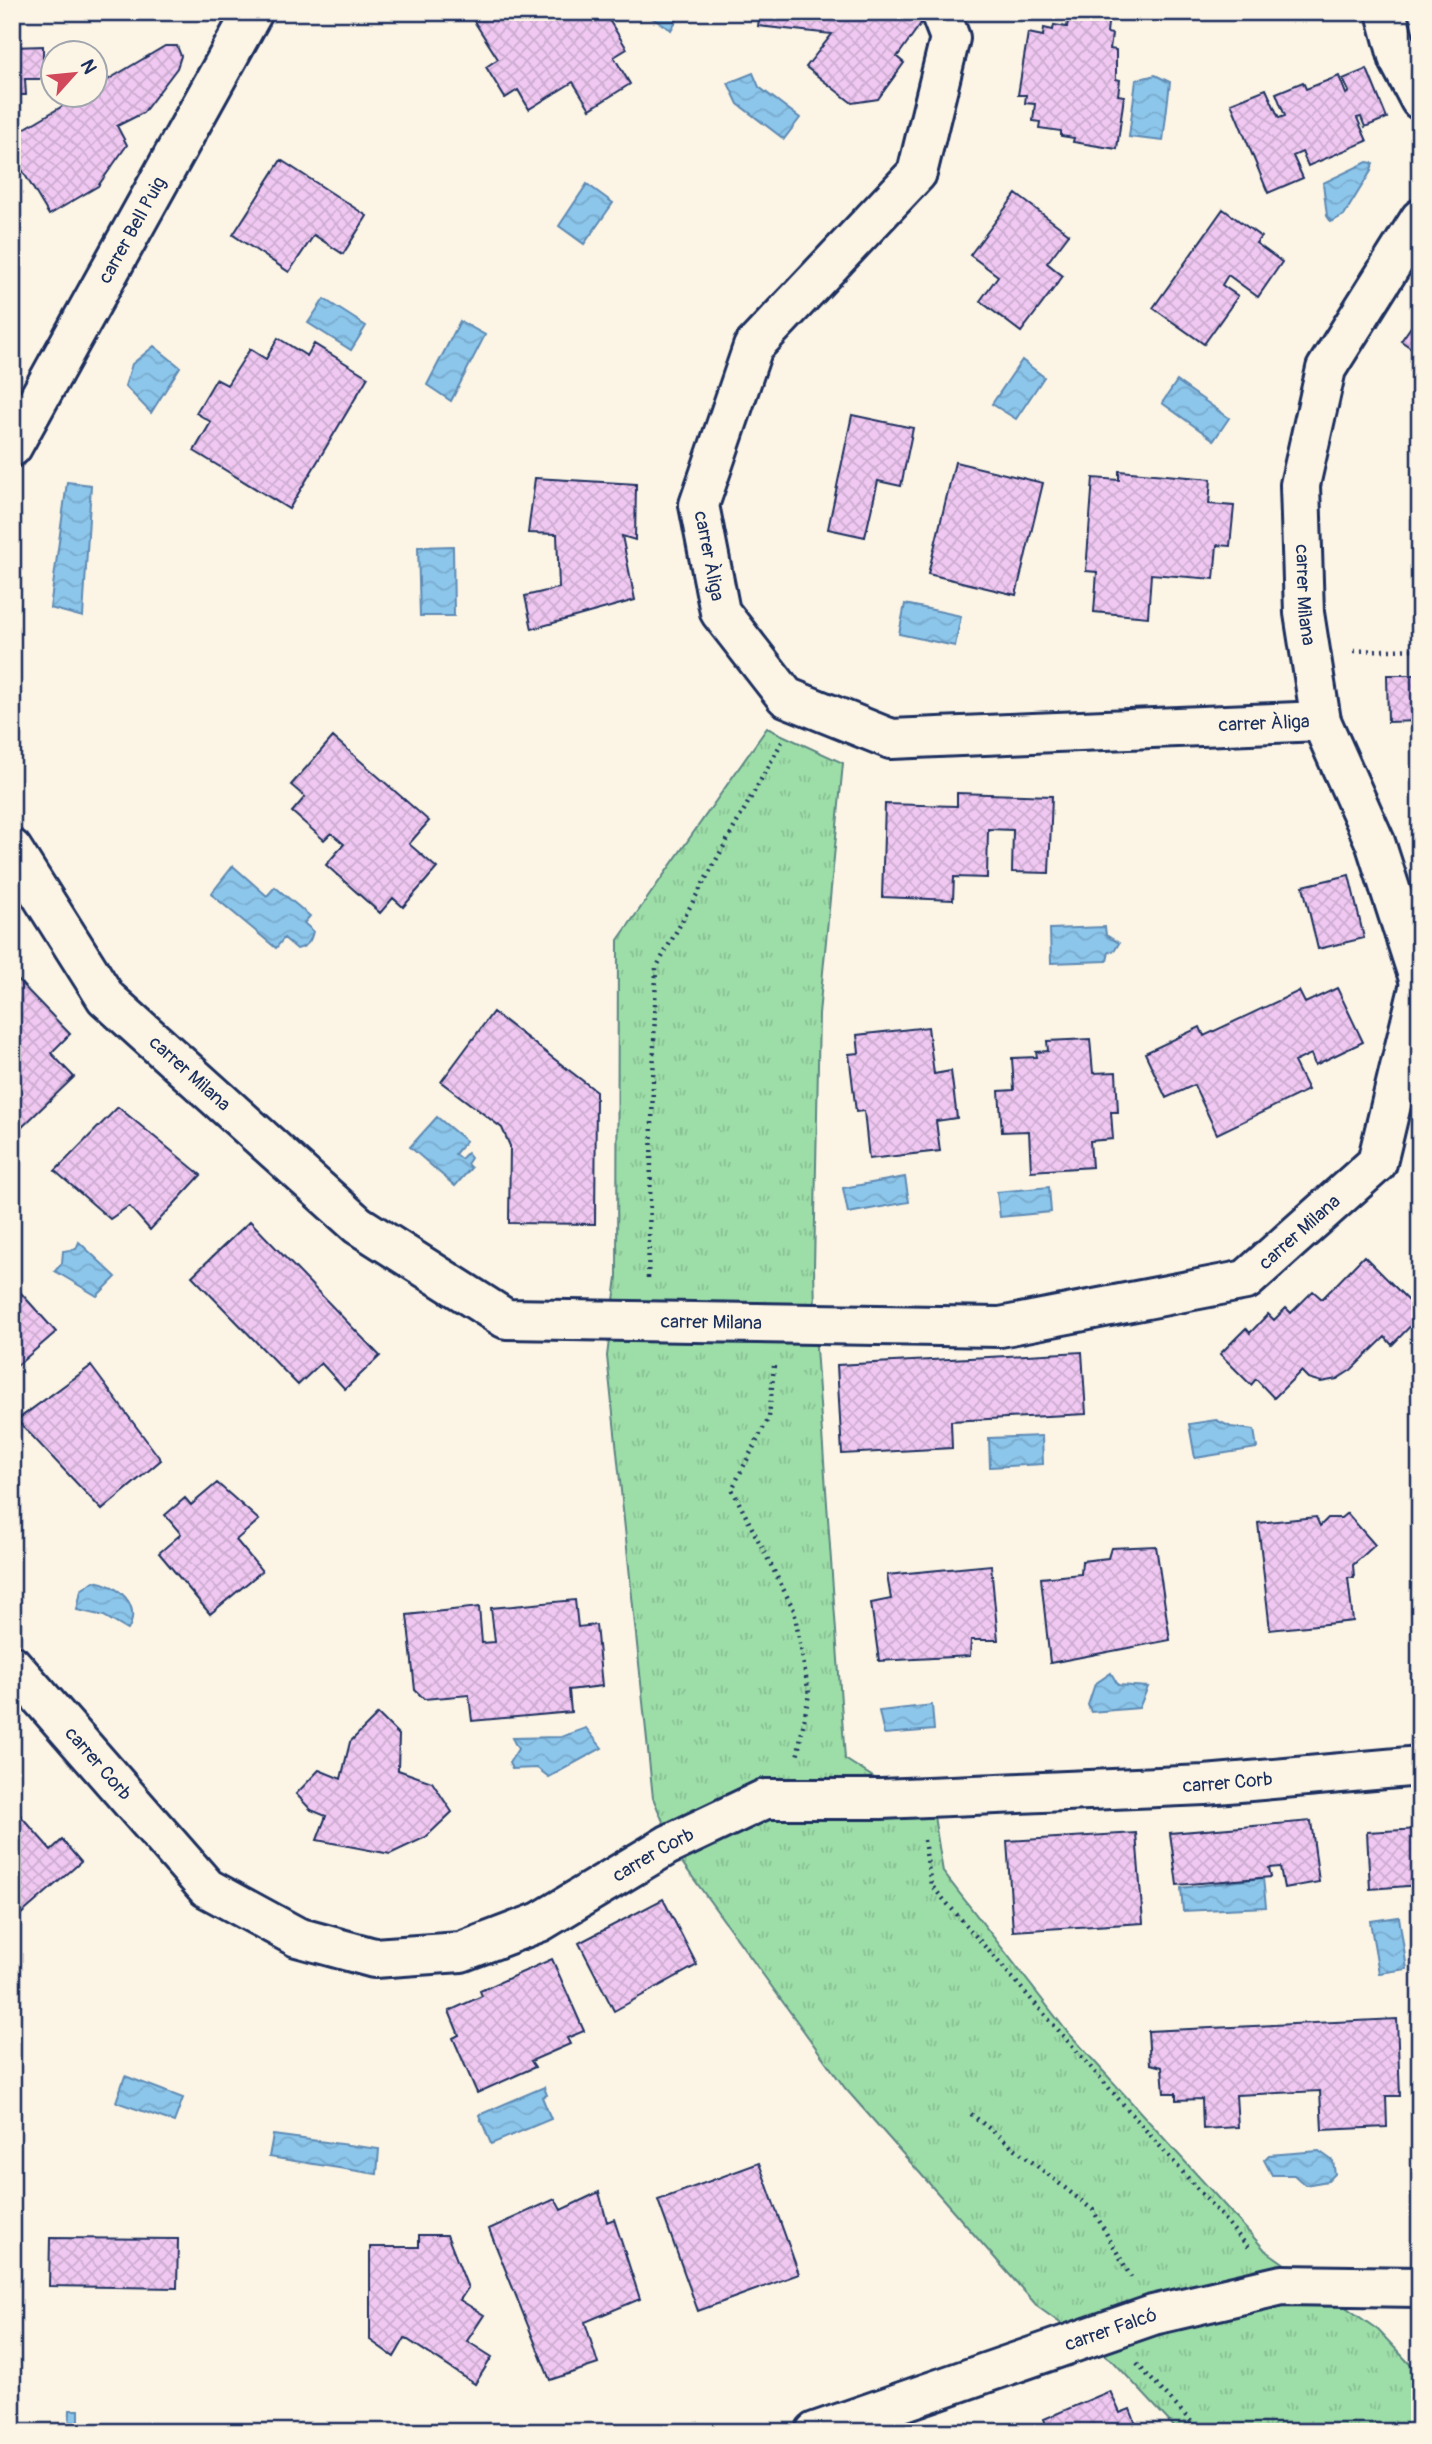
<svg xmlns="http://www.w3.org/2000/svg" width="1432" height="2444" viewBox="0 0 1432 2444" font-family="Pangolin,sans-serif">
  <defs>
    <pattern id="park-tufts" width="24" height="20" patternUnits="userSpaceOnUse" patternTransform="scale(1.75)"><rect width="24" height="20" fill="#9ddea8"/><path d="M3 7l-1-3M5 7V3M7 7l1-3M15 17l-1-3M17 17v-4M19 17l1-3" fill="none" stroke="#87bf93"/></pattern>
    <pattern id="water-waves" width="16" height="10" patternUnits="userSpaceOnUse" patternTransform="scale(1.75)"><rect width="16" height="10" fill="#8cc6eb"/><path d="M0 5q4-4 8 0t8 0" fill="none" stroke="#78aacc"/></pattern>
    <pattern id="building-cross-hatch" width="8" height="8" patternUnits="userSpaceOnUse" patternTransform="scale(1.75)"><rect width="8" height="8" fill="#f0c8f1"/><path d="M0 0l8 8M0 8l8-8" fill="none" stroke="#cdacd1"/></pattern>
  </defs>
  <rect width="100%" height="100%" fill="#fcf5e5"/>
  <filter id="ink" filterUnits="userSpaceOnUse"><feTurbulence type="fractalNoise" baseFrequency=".0143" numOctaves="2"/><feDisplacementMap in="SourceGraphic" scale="14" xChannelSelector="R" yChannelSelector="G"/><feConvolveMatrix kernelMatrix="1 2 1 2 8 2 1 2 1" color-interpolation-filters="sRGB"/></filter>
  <g filter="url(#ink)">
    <path fill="url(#park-tufts)" stroke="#5c8683" stroke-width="2" d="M 767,728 L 843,763 L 819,1014 L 814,1268 L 816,1348 L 845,1759 L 934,1816 L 943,1872 L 1065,2029 L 1265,2250 L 1378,2330 L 1420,2375 L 1420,2432 L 1179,2432 L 1113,2361 L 1038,2307 L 845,2088 L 678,1857 L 653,1798 L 607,1356 L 617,1277 L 618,940 Z"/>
    <path fill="url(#water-waves)" stroke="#5f8ab3" stroke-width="2" d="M 643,12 L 681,12 L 671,30 Z
      M 753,73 L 759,87 L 800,118 L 784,139 L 738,104 L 728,83 Z
      M 1155,75 L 1170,82 L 1163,141 L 1129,137 L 1136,80 Z
      M 1367,162 L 1373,163 L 1371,171 L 1344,215 L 1331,222 L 1327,216 L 1323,183 Z
      M 587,184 L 613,203 L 584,244 L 559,226 Z
      M 324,299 L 366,326 L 351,350 L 308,323 Z
      M 460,321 L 485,335 L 451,401 L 427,385 Z
      M 154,346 L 180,367 L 151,413 L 125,386 L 132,364 Z
      M 1022,360 L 1044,377 L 1016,419 L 992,404 Z
      M 1177,381 L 1229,418 L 1214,440 L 1162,403 Z
      M 67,482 L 91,485 L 83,617 L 50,608 Z
      M 453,546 L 454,616 L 420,616 L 418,547 Z
      M 905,604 L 961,616 L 955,646 L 899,634 Z
      M 233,866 L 267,896 L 275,887 L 310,916 L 304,923 L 313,931 C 311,941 308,946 297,949 L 284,938 L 276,948 L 211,894 Z
      M 1105,927 L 1106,935 L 1119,943 L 1115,950 L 1109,952 L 1107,961 L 1051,963 L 1050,929 Z
      M 437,1117 L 466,1141 L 455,1154 L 461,1159 L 467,1153 L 471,1158 L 467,1164 L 471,1168 L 455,1186 L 410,1147 Z
      M 905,1177 L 909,1202 L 848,1213 L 843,1188 Z
      M 1049,1187 L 1051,1212 L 1000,1217 L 997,1192 Z
      M 79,1242 L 116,1277 L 97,1296 L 55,1271 L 62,1263 L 63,1251 L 76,1249 Z
      M 1216,1420 L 1231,1427 L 1254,1430 L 1257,1448 L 1195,1458 L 1189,1424 Z
      M 1042,1436 L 1043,1464 L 990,1467 L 989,1438 Z
      M 94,1581 C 118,1585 142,1604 128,1630 L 104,1616 L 77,1610 L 81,1590 Z
      M 1111,1673 L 1118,1685 L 1148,1687 L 1139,1708 L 1091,1712 L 1088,1705 L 1095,1684 Z
      M 932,1705 L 934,1730 L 884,1734 L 879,1711 Z
      M 586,1728 L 602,1748 L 549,1777 L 537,1768 L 512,1769 L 509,1763 L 518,1749 L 512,1738 L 561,1737 Z
      M 1263,1878 L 1266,1907 L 1183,1911 L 1181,1888 Z
      M 1399,1917 L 1407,1969 L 1379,1973 L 1370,1921 Z
      M 125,2076 L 183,2098 L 174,2122 L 116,2102 Z
      M 544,2087 L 547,2095 L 542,2097 L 551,2119 L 491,2144 L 479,2115 Z
      M 273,2135 L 379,2149 L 377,2174 L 269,2157 Z
      M 1319,2151 L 1333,2161 L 1335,2174 L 1328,2181 L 1305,2185 L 1294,2175 L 1272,2175 L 1264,2160 L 1269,2155 Z
      M 70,2410 L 79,2410 L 79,2424 L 147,2426 L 147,2432 L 69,2432 Z"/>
    <path fill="url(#building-cross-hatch)" stroke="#1b2f5e" stroke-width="2" d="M 489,12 L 604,12 L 627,49 L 614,57 L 630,84 L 590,109 L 573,82 L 529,109 L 518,90 L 505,98 L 486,67 L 498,59 L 474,21 Z
      M 760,12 L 929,12 L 897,57 L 904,63 L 878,99 L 852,103 L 806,67 L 832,34 L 758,26 Z
      M 1084,12 L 1109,14 L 1107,33 L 1112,34 L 1110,49 L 1116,50 L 1116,79 L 1120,80 L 1118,95 L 1124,96 L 1117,149 L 1073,142 L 1074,138 L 1061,136 L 1061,131 L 1039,128 L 1040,122 L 1033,121 L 1035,104 L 1025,103 L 1026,95 L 1018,95 L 1028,33 L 1043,36 L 1044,28 L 1053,30 L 1054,25 L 1067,27 L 1069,14 L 1083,17 Z
      M 43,46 L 43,79 L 25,79 L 26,95 L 12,95 L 12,47 Z
      M 165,46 L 177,46 L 181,56 L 177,68 L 143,113 L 117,126 L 127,145 L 98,186 L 49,215 L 12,153 L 12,136 L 83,94 L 94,94 L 94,88 Z
      M 1367,69 L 1387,118 L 1365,127 L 1361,117 L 1357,118 L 1367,141 L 1308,166 L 1302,152 L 1293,156 L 1303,178 L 1268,193 L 1231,103 L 1266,89 L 1279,118 L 1285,116 L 1276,93 L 1303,82 L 1306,89 L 1339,76 L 1346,94 L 1349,92 L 1343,79 Z
      M 281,160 L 367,216 L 343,254 L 314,235 L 289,272 L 233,235 Z
      M 1016,194 L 1069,234 L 1047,263 L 1063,276 L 1021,332 L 980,301 L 998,276 L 970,255 Z
      M 1223,209 L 1261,237 L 1256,243 L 1282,262 L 1258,297 L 1228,275 L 1222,285 L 1238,296 L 1204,344 L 1153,308 Z
      M 1420,314 L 1420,354 L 1401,341 Z
      M 278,338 L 307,356 L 314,344 L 368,377 L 289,509 L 194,451 L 211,422 L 196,413 L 216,379 L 227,385 L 250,349 L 266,359 Z
      M 852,415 L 913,428 L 901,486 L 878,481 L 865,537 L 828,529 Z
      M 955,462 L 1043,483 L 1016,595 L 928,574 Z
      M 1119,471 L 1211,479 L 1209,504 L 1234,506 L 1230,546 L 1217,545 L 1214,579 L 1151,574 L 1148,617 L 1094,612 L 1097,572 L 1086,571 L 1093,478 L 1119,480 Z
      M 535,478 L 636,484 L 635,540 L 622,536 L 635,600 L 532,629 L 525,596 L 559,588 L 557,534 L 528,533 Z
      M 1387,675 L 1420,675 L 1420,721 L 1388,722 Z
      M 333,737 L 429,821 L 409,844 L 437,868 L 403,907 L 393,898 L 380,913 L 326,865 L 344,844 L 331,833 L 324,840 L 292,812 L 305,797 L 291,785 Z
      M 957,793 L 1052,796 L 1049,873 L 1012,872 L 1013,830 L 988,829 L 987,878 L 954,877 L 953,900 L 882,897 L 885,804 L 957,806 Z
      M 1349,875 L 1364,938 L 1318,949 L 1303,886 Z
      M 12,974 L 70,1034 L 51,1053 L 74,1077 L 12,1137 Z
      M 1337,988 L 1363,1042 L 1315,1065 L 1311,1054 L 1294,1062 L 1308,1090 L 1217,1134 L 1194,1085 L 1166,1098 L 1145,1053 L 1200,1027 L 1204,1036 L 1299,991 L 1305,1003 Z
      M 493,1012 L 596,1091 L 595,1224 L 509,1223 L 510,1146 L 502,1128 L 441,1082 Z
      M 928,1027 L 934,1074 L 951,1071 L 957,1118 L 936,1121 L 940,1151 L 869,1159 L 864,1111 L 856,1112 L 849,1054 L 859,1053 L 857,1035 Z
      M 1090,1039 L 1093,1073 L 1116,1072 L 1118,1112 L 1111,1112 L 1113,1139 L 1090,1141 L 1092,1167 L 1031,1171 L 1029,1131 L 1002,1132 L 999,1091 L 1014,1090 L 1012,1058 L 1037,1057 L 1036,1052 L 1048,1051 L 1047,1041 Z
      M 118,1107 L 201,1175 L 150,1230 L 129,1206 L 110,1219 L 55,1171 Z
      M 250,1221 L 380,1356 L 345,1389 L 321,1363 L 298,1385 L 192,1276 Z
      M 1364,1256 L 1420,1312 L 1420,1316 L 1392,1345 L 1385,1337 L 1351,1370 L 1337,1379 L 1321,1382 L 1308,1378 L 1301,1371 L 1274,1398 L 1256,1379 L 1251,1385 L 1220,1354 L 1246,1328 L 1250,1333 L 1268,1314 L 1274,1320 L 1286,1308 L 1291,1313 L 1313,1291 L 1322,1299 Z
      M 12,1283 L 56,1332 L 12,1370 Z
      M 1082,1352 L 1086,1414 L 951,1421 L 952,1448 L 842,1454 L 837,1365 Z
      M 91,1366 L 161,1460 L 102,1510 L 17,1420 Z
      M 217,1483 L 259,1520 L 236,1540 L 262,1571 L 210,1614 L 159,1553 L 181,1534 L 165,1515 L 185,1498 L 191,1505 Z
      M 1347,1513 L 1375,1545 L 1353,1565 L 1354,1578 L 1348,1578 L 1353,1621 L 1270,1630 L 1258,1523 L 1316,1517 L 1320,1526 L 1328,1518 L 1341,1518 Z
      M 1156,1546 L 1170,1640 L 1050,1663 L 1041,1578 L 1081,1574 L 1082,1561 L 1108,1558 L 1111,1548 Z
      M 991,1565 L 998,1640 L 971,1640 L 970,1656 L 879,1661 L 871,1603 L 891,1599 L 887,1575 Z
      M 575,1600 L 578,1627 L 596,1625 L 602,1686 L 569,1690 L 571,1712 L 472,1721 L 469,1695 L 424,1699 L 415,1690 L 407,1615 L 479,1607 L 482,1643 L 495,1642 L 491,1608 Z
      M 378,1714 L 399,1735 L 398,1770 L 432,1782 L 452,1812 L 426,1837 L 390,1854 L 317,1840 L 326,1816 L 311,1810 L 296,1794 L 319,1770 L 341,1779 L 350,1742 Z
      M 12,1806 L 51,1850 L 62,1840 L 81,1862 L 12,1922 Z
      M 1311,1821 L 1319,1882 L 1284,1888 L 1280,1867 L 1269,1868 L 1271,1877 L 1177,1885 L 1170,1833 Z
      M 1420,1829 L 1420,1885 L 1370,1889 L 1367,1832 Z
      M 1136,1833 L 1143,1923 L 1013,1931 L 1007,1841 Z
      M 663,1899 L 697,1965 L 614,2011 L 579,1943 Z
      M 552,1959 L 584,2031 L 567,2038 L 570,2044 L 531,2061 L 535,2067 L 477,2093 L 453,2038 L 459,2035 L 449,2011 L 482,1996 L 480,1991 Z
      M 1397,2019 L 1400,2096 L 1386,2096 L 1387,2127 L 1322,2130 L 1320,2091 L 1236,2095 L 1238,2127 L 1203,2129 L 1202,2099 L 1176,2100 L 1176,2093 L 1164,2093 L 1162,2067 L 1150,2064 L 1148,2031 Z
      M 759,2163 L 799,2274 L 698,2311 L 658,2200 Z
      M 599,2192 L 607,2222 L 614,2219 L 640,2299 L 585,2322 L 598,2364 L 550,2380 L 489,2229 L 555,2199 L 561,2210 Z
      M 419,2235 L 447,2235 L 468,2288 L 460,2300 L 484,2315 L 467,2341 L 492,2357 L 475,2384 L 405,2338 L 394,2357 L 370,2340 L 370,2247 L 419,2247 Z
      M 50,2238 L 178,2239 L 177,2288 L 49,2286 Z
      M 1110,2391 L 1120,2413 L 1130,2409 L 1139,2432 L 1049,2432 L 1044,2419 Z"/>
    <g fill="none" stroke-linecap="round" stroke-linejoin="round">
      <g stroke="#1b2f5e" stroke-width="44">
        <g id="street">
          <path id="s1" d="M 940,12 L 950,38 L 917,173 L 753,347 L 699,505 L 720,612 L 786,697 L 891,739 L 1321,721"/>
          <path d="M 1386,12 L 1399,60 L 1420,100"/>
          <path id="s2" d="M 1420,219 L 1326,369 L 1300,485 L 1304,613 L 1321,721 L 1375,842 L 1420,982"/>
          <path id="s3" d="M 12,447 L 253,12"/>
          <path id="s4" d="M 12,849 L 106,998 L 358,1225 L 506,1319 L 1000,1327 L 1246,1280 L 1377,1163 L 1420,984"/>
          <path id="s5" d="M 12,1665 L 207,1888 L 297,1937 L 374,1958 L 461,1952 L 540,1922 L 668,1845 L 765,1799 L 881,1799 L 1205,1785 L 1420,1766"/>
          <path id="s6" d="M 815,2432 L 1153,2315 L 1282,2285 L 1420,2287"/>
        </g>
      </g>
      <path stroke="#1b2f5e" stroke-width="4.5" stroke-dasharray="2 5" stroke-linecap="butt" d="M 1354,651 L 1420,649
        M 648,1278 L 656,968 L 783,740
        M 774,1366 L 769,1417 L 732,1489 L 794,1610 L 809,1694 L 797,1758
        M 924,1840 L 931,1885 L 1251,2250
        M 971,2114 L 1093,2210 L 1131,2277
        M 1137,2364 L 1201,2432"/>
      <use href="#street" stroke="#fcf5e5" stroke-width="38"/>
    </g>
  </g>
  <g text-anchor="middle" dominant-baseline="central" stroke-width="6" stroke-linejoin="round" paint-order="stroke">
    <g font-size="19" fill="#1b2f5e" stroke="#fcf5e5">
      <text stroke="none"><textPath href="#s3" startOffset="248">carrer Bell Puig</textPath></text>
      <text stroke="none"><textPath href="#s1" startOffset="625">carrer Àliga</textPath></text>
      <text stroke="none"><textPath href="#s2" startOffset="406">carrer Milana</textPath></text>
      <text stroke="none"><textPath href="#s1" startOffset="1276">carrer Àliga</textPath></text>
      <text stroke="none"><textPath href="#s4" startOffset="289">carrer Milana</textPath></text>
      <text stroke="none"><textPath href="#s4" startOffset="1507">carrer Milana</textPath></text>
      <text stroke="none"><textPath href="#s4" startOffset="896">carrer Milana</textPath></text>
      <text stroke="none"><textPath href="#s5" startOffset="131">carrer Corb</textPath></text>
      <text stroke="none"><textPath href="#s5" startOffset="1370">carrer Corb</textPath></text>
      <text stroke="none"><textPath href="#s5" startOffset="782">carrer Corb</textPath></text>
      <text stroke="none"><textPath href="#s6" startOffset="313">carrer Falcó</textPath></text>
    </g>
  </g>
  <rect width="1432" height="2444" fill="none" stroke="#fcf5e5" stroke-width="42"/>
  <rect x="21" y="21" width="1390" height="2402" fill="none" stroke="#1b2f5e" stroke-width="2.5" filter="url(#ink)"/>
  <g transform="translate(74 74) rotate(63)"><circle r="33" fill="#fcf5e5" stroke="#a2a6af" stroke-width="2"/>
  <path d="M0-5L12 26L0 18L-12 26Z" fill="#d1495b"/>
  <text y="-10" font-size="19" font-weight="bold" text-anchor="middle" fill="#1b2f5e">N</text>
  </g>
</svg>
